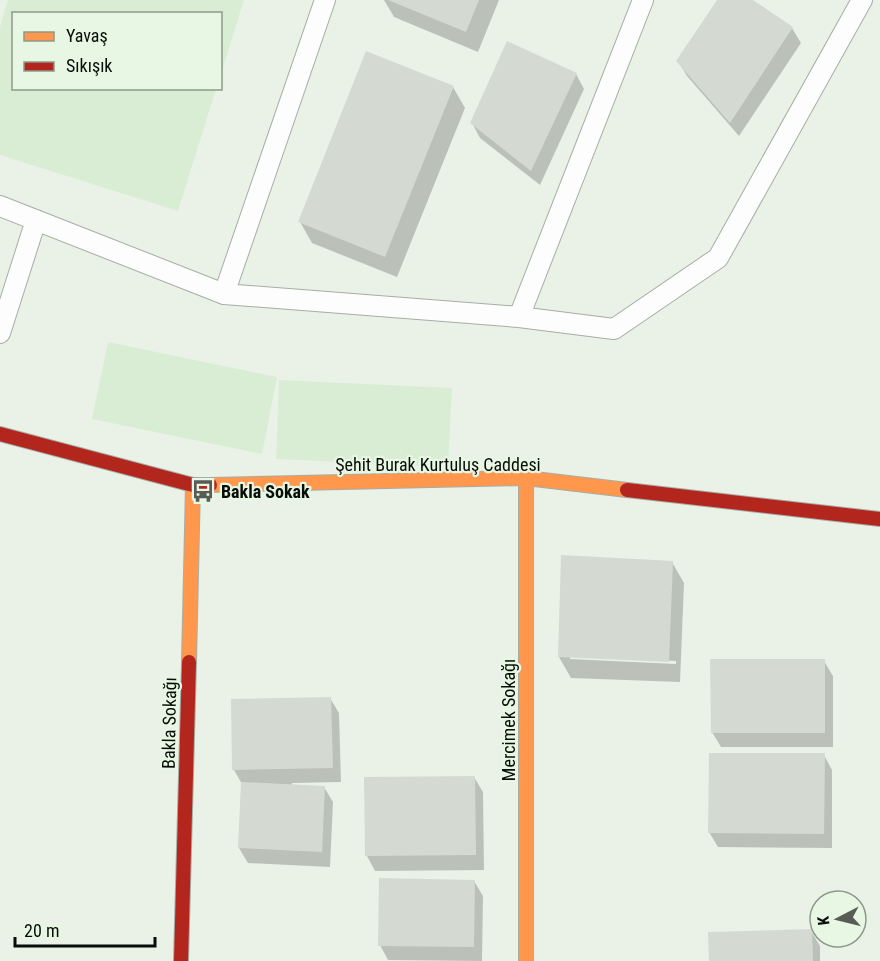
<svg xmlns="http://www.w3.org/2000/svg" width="880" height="961" viewBox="0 0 880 961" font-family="'Roboto Condensed',sans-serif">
  <rect width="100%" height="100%" fill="#eaf2e8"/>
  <path fill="#d9edd4" d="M 8,0 L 244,0 L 221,74 L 220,14 L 14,14 L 14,88 L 216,89 L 178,211 L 0,155 L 0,27 Z
    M 108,342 L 277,377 L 262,454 L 92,419 Z
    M 279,380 L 452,388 L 448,467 L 276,459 Z"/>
  <path fill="#0003" fill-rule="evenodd" d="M 384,0 L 499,0 L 478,52 L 394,17 Z
    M 718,0 L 750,0 L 792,28 L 801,43 L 739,136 L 687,76 L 678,61 Z
    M 576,74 L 584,89 L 540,185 L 480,138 L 472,123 Z
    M 453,87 L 465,108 L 397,277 L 312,243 L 300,222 Z
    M 672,562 L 684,583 L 680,682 L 571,678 L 559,657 ZM 570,656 L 676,661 L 676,664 L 570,659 Z
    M 824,661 L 833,676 L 833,747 L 721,747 L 712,732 Z
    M 330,698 L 339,713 L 341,782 L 292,783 L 292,786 L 324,787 L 333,802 L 330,867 L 248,863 L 239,848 L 242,784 L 234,770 Z
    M 824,755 L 832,770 L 832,848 L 718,847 L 709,832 Z
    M 474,777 L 483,792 L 484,870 L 375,871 L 367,856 L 365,779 Z
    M 474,881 L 483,896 L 482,961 L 388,960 L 380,945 Z
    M 811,931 L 820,946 L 820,961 L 710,961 Z"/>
  <path fill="#d4dad2" d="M 388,0 L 479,0 L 466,32 Z
    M 717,0 L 753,0 L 793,27 L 730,123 L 676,61 Z
    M 507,41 L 577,73 L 531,171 L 470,123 Z
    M 366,51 L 454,86 L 385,257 L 298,222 Z
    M 561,555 L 673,561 L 669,662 L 558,657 Z
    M 710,659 L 825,659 L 825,733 L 711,733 Z
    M 331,697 L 333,768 L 232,770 L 231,699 Z
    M 709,753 L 825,753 L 824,834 L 708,833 Z
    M 475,776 L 476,855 L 365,856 L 364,777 Z
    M 241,782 L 325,786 L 322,852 L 238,848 Z
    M 379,878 L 475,880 L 474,947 L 378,946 Z
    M 812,929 L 813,961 L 709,961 L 708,932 Z"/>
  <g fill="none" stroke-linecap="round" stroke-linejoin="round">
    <g stroke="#a7ada5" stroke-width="22">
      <path id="lane" d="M 0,206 L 224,294 L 519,317 L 614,329 L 718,258 L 862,0
        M 224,294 L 325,0
        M 519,317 L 643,0
        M 0,333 L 36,220"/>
    </g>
    <g stroke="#a7ada5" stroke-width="16">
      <path id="slow" d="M 526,478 L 526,961
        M 210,485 L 526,478 L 627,490
        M 189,662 L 193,485"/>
    </g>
    <g stroke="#a7ada5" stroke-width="16">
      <path id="jam" d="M 0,434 L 193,485 L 210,485
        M 627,490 L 880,519
        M 181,961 L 189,662"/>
    </g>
    <use href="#lane" stroke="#fcfdfc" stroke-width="20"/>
    <use href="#slow" stroke="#ff974d" stroke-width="14"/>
    <use href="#jam" stroke="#b3261e" stroke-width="14"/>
  </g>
  <defs>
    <g id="bus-bare" transform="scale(1.8)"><path d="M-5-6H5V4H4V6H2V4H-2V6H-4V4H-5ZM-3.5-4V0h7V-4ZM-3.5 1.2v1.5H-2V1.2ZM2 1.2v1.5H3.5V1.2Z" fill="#575d56" stroke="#e7f7e3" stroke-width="2.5" paint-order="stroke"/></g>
  </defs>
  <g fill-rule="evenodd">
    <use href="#bus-bare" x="203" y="491"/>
  </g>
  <g text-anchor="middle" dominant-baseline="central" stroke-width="4.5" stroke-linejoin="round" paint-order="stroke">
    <g font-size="18" fill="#080d07" stroke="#e7f7e3">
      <text x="438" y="464">Şehit Burak Kurtuluş Caddesi</text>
      <text transform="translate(508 720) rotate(-90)">Mercimek Sokağı</text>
      <text transform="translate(169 723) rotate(-89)">Bakla Sokağı</text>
    </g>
    <g font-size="18" font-weight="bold" fill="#080d07" stroke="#e7f7e3" text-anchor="start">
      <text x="221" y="491">Bakla Sokak</text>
    </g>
  </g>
  <rect x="12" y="12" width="210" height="78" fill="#e7f7e3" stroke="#8e998b" stroke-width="1.5"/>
  <rect x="24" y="32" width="30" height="9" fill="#ff974d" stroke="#8e998b" stroke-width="1.5"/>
  <text x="66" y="42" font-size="18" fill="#080d07">Yavaş</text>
  <rect x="24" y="62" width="30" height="9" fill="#b3261e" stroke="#8e998b" stroke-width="1.5"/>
  <text x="66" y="72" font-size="18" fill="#080d07">Sıkışık</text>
  <g transform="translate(838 919) rotate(263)"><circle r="28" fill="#e7f7e3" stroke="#8e998b" stroke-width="1.5"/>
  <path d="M0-4.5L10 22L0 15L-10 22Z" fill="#575d56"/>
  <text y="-9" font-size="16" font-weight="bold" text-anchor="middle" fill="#080d07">K</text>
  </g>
  <path d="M15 937v9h140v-9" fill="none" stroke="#080d07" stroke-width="3"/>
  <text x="24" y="937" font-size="18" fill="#080d07" stroke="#e7f7e3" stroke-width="4.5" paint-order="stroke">20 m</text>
</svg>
